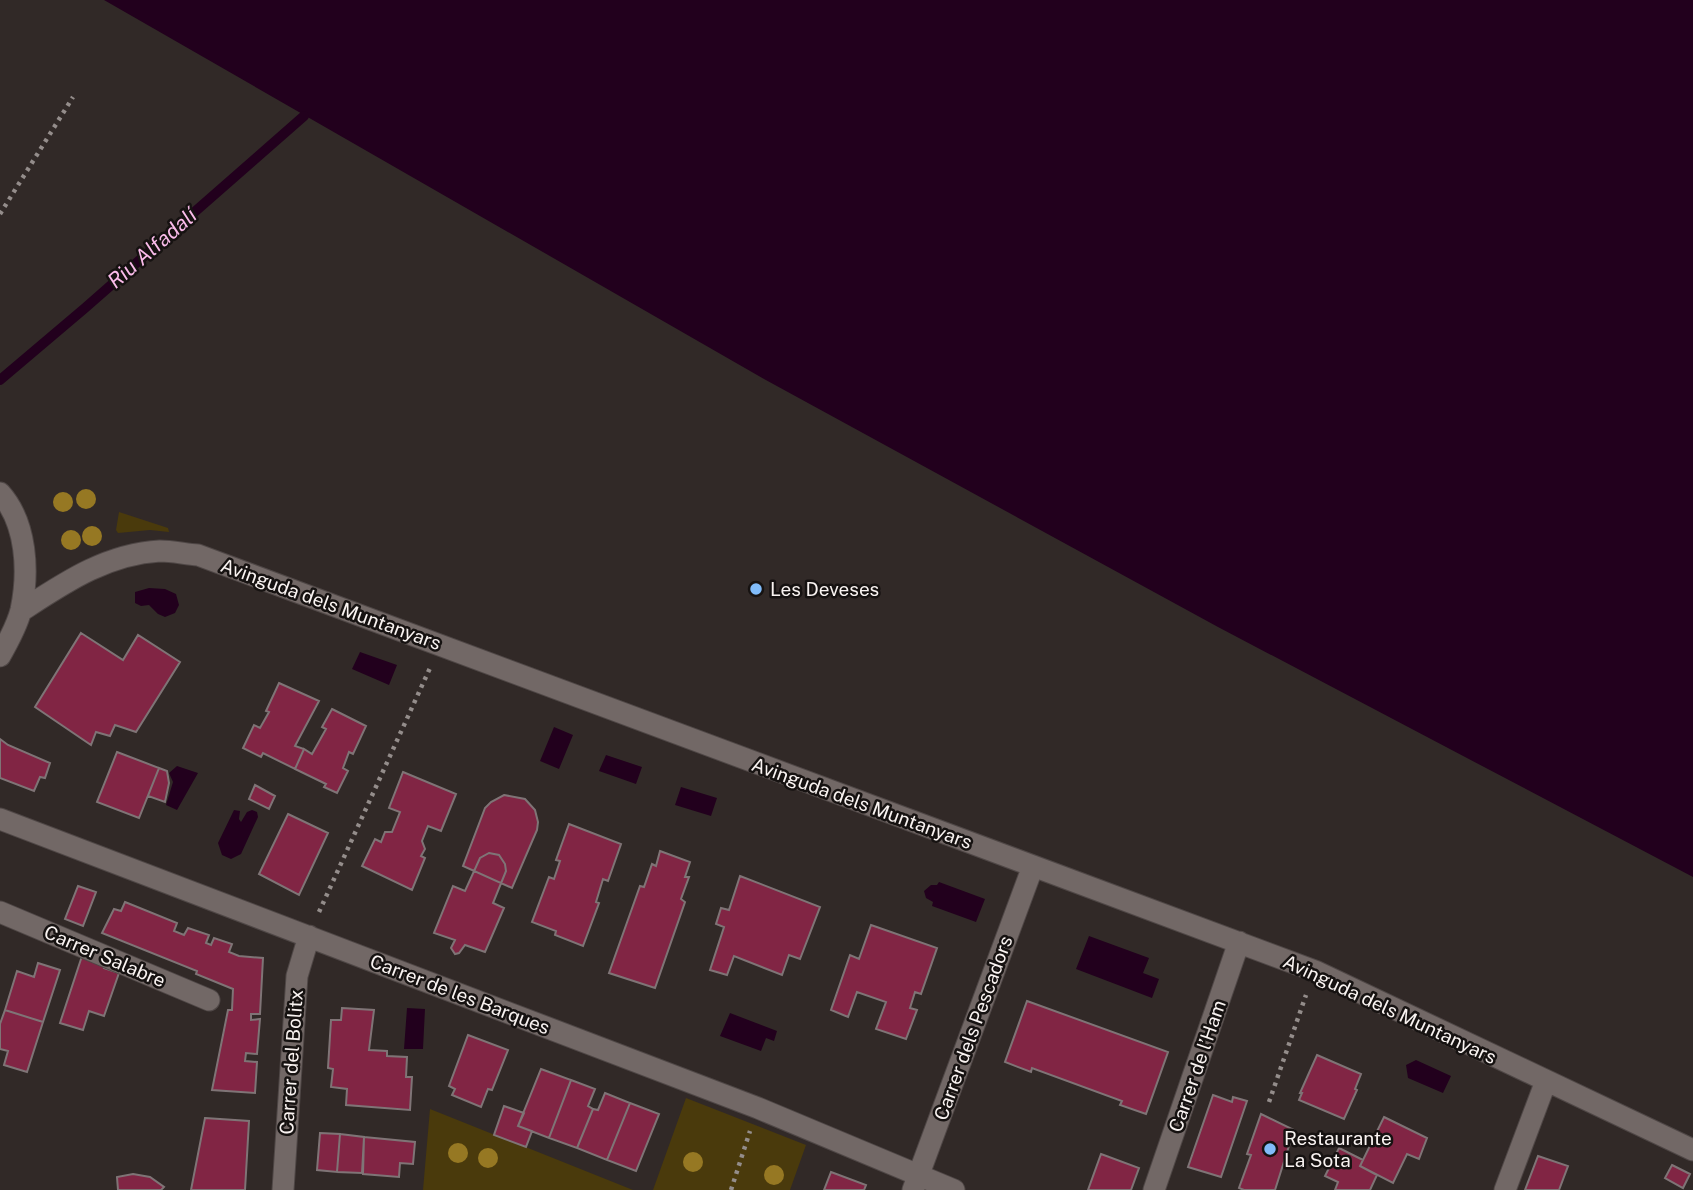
<svg xmlns="http://www.w3.org/2000/svg" width="1693" height="1190" viewBox="0 0 1693 1190" font-family="'Public Sans',sans-serif">
  <rect width="100%" height="100%" fill="#312927"/>
  <path fill="#4a3a0c" d="M 119,512 L 168,528 L 169,532 L 150,530 L 118,533 L 116,530 Z
    M 686,1098 L 806,1145 L 790,1190 L 653,1190 Z
    M 430,1109 L 633,1190 L 423,1190 Z"/>
  <path fill="#22001d" d="M 104,0 L 1693,0 L 1693,877 L 1218,627 L 764,379 Z
    M 149,588 L 165,589 L 176,594 L 179,605 L 175,613 L 165,617 L 158,614 L 149,605 L 141,606 L 135,603 L 135,592 Z
    M 360,652 L 397,665 L 389,685 L 352,669 Z
    M 554,727 L 573,735 L 559,769 L 540,761 Z
    M 606,755 L 642,767 L 636,784 L 599,771 Z
    M 177,766 L 198,773 L 177,810 L 166,805 L 173,782 L 169,773 Z
    M 681,787 L 717,798 L 711,816 L 675,805 Z
    M 234,810 L 240,811 L 239,819 L 241,822 L 247,812 L 252,810 L 257,812 L 258,817 L 241,854 L 231,859 L 222,855 L 218,843 Z
    M 939,882 L 985,899 L 976,922 L 932,906 L 933,902 L 926,898 L 924,891 L 931,885 L 937,885 Z
    M 1089,936 L 1149,958 L 1143,973 L 1159,979 L 1152,998 L 1076,969 Z
    M 407,1008 L 425,1009 L 423,1049 L 404,1049 Z
    M 730,1013 L 777,1031 L 774,1041 L 766,1038 L 761,1051 L 720,1036 Z
    M 1416,1060 L 1451,1076 L 1443,1093 L 1408,1078 L 1406,1065 Z"/>
  <g fill="none" stroke-linecap="round" stroke-linejoin="round">
    <path stroke="#22001d" stroke-width="10" d="M 0,380 L 85,308 L 304,116"/>
  </g>
  <path fill="#812544" stroke="#7f7476" stroke-width="2" d="M 81,633 L 123,660 L 138,635 L 180,662 L 136,732 L 115,725 L 110,736 L 96,732 L 91,745 L 35,707 Z
    M 279,683 L 319,701 L 295,746 L 304,749 L 295,769 L 263,753 L 261,757 L 243,748 L 254,725 L 260,728 L 269,712 L 266,711 Z
    M 332,709 L 366,726 L 353,754 L 349,752 L 343,768 L 348,771 L 337,793 L 324,787 L 326,784 L 295,769 L 304,749 L 312,754 L 326,729 L 322,727 Z
    M 0,739 L 8,745 L 50,763 L 45,778 L 40,777 L 34,791 L 0,778 Z
    M 117,752 L 159,768 L 139,818 L 97,802 Z
    M 159,768 L 167,771 L 169,783 L 165,802 L 148,796 Z
    M 403,772 L 456,794 L 441,831 L 428,826 L 422,841 L 425,849 L 421,856 L 425,858 L 412,890 L 362,866 L 375,839 L 381,842 L 385,832 L 392,832 L 400,812 L 389,808 Z
    M 255,785 L 275,796 L 269,809 L 249,799 Z
    M 504,795 L 525,799 L 535,810 L 538,822 L 537,830 L 512,888 L 463,866 L 485,808 L 491,802 Z
    M 288,814 L 328,833 L 299,895 L 259,874 Z
    M 569,824 L 621,844 L 608,881 L 603,879 L 596,902 L 599,903 L 583,946 L 555,935 L 556,931 L 532,922 L 549,877 L 554,879 L 560,861 L 556,860 Z
    M 660,851 L 690,862 L 685,877 L 689,877 L 681,899 L 685,902 L 655,988 L 609,973 L 640,886 L 644,887 L 652,864 L 656,866 Z
    M 489,853 L 499,855 L 505,864 L 506,871 L 493,903 L 504,908 L 485,952 L 465,945 L 459,953 L 455,954 L 451,948 L 455,940 L 434,933 L 453,886 L 465,891 L 480,858 Z
    M 740,876 L 820,907 L 800,959 L 789,955 L 782,975 L 734,956 L 727,975 L 710,970 L 724,927 L 716,924 L 721,908 L 729,910 Z
    M 78,886 L 96,892 L 83,926 L 65,919 Z
    M 125,902 L 177,923 L 174,931 L 184,935 L 188,928 L 209,935 L 206,943 L 211,945 L 214,938 L 232,944 L 229,952 L 239,956 L 263,958 L 260,1014 L 251,1014 L 251,1020 L 260,1019 L 257,1054 L 246,1053 L 245,1061 L 257,1062 L 255,1093 L 212,1090 L 228,1010 L 232,1010 L 233,989 L 196,974 L 197,971 L 102,933 L 114,909 L 121,911 Z
    M 871,925 L 937,948 L 921,994 L 915,992 L 910,1008 L 917,1010 L 906,1039 L 876,1029 L 886,1002 L 857,992 L 848,1017 L 831,1010 L 850,955 L 859,959 Z
    M 82,956 L 105,964 L 104,968 L 119,973 L 104,1016 L 89,1011 L 83,1030 L 60,1023 Z
    M 38,963 L 60,970 L 43,1022 L 5,1010 L 17,971 L 34,977 Z
    M 1027,1001 L 1168,1052 L 1146,1114 L 1120,1105 L 1122,1101 L 1032,1068 L 1031,1072 L 1005,1062 Z
    M 342,1008 L 374,1010 L 369,1050 L 387,1051 L 387,1056 L 407,1057 L 406,1077 L 412,1077 L 410,1110 L 346,1105 L 347,1089 L 331,1087 L 333,1069 L 328,1068 L 331,1020 L 341,1020 Z
    M 5,1010 L 43,1022 L 27,1072 L 4,1065 L 8,1051 L 0,1049 L 0,1024 Z
    M 468,1035 L 508,1050 L 492,1090 L 488,1089 L 481,1107 L 452,1095 L 455,1089 L 449,1086 Z
    M 1317,1055 L 1361,1074 L 1355,1089 L 1357,1090 L 1344,1119 L 1299,1100 L 1302,1093 L 1300,1093 Z
    M 541,1069 L 571,1080 L 549,1138 L 518,1126 Z
    M 571,1080 L 595,1089 L 588,1106 L 593,1109 L 577,1148 L 549,1138 Z
    M 605,1093 L 630,1103 L 607,1160 L 577,1148 L 593,1109 L 598,1110 Z
    M 1213,1095 L 1232,1102 L 1233,1097 L 1247,1101 L 1221,1177 L 1188,1167 Z
    M 630,1103 L 659,1114 L 636,1171 L 607,1160 Z
    M 504,1106 L 524,1113 L 518,1126 L 532,1131 L 526,1147 L 494,1135 Z
    M 1261,1114 L 1294,1130 L 1275,1190 L 1244,1190 L 1239,1188 L 1251,1155 L 1247,1154 Z
    M 1384,1117 L 1427,1138 L 1419,1159 L 1407,1154 L 1393,1183 L 1360,1166 Z
    M 205,1118 L 249,1121 L 245,1190 L 191,1190 Z
    M 320,1133 L 340,1134 L 337,1172 L 317,1170 Z
    M 340,1134 L 364,1137 L 362,1173 L 337,1172 Z
    M 364,1137 L 415,1142 L 413,1164 L 400,1163 L 399,1177 L 363,1174 Z
    M 1339,1148 L 1363,1160 L 1360,1166 L 1377,1175 L 1370,1190 L 1335,1190 L 1338,1182 L 1325,1176 Z
    M 1101,1154 L 1139,1168 L 1131,1190 L 1088,1190 Z
    M 1538,1156 L 1568,1166 L 1559,1190 L 1525,1190 Z
    M 1672,1165 L 1690,1174 L 1683,1188 L 1665,1178 Z
    M 831,1172 L 866,1185 L 864,1190 L 824,1190 Z
    M 133,1174 L 150,1177 L 164,1187 L 161,1190 L 118,1190 L 117,1177 Z"/>
  <g fill="none" stroke-linecap="round" stroke-linejoin="round">
    <g stroke="#4f4746" stroke-width="23">
      <path id="minor" d="M 0,493 C 27,523 29,572 21,610 C 17,626 8,642 0,656
        M 21,611 C 64,583 106,554 160,551 C 172,551 185,554 198,555 L 1315,971 L 1693,1150
        M 0,819 L 758,1108 L 954,1190
        M 0,912 L 209,1000
        M 283,1190 L 297,976 L 309,936
        M 913,1190 L 1033,866
        M 1154,1190 L 1239,942
        M 1505,1190 L 1546,1081"/>
    </g>
    <path stroke="#948d8b" stroke-width="4.5" stroke-dasharray="3.5 5" stroke-linecap="butt" d="M 0,214 L 73,97
      M 319,912 L 430,668
      M 1269,1102 L 1306,995
      M 731,1190 L 750,1131"/>
    <use href="#minor" stroke="#726866" stroke-width="21"/>
  </g>
  <g fill="#967823">
    <circle cx="86" cy="499" r="10"/>
    <circle cx="63" cy="502" r="10"/>
    <circle cx="92" cy="536" r="10"/>
    <circle cx="71" cy="540" r="10"/>
    <circle cx="458" cy="1153" r="10"/>
    <circle cx="488" cy="1158" r="10"/>
    <circle cx="693" cy="1162" r="10"/>
    <circle cx="774" cy="1175" r="10"/>
  </g>
  <g fill="#81bcfa" stroke="#161211" stroke-width="2.5">
    <circle cx="756" cy="589" r="7"/>
    <circle cx="1270" cy="1149" r="7"/>
  </g>
  <g text-anchor="middle" dominant-baseline="central" stroke-width="5" stroke-linejoin="round" paint-order="stroke">
    <g font-size="19" fill="#f9f3f1" stroke="#161211" text-anchor="start">
      <text x="770" y="589">Les Deveses</text>
      <text x="1284" y="1138">Restaurante<tspan x="1284" dy="22">La Sota</tspan></text>
    </g>
    <g font-size="19" fill="#f9f3f1" stroke="#161211">
      <text transform="translate(331 604) rotate(20)">Avinguda dels Muntanyars</text>
      <text transform="translate(862 803) rotate(20)">Avinguda dels Muntanyars</text>
      <text transform="translate(105 956) rotate(23)">Carrer Salabre</text>
      <text transform="translate(460 994) rotate(21)">Carrer de les Barques</text>
      <text transform="translate(1390 1009) rotate(25)">Avinguda dels Muntanyars</text>
      <text transform="translate(973 1028) rotate(-70)">Carrer dels Pescadors</text>
      <text transform="translate(291 1062) rotate(-86)">Carrer del Bolitx</text>
      <text transform="translate(1197 1066) rotate(-71)">Carrer de l’Ham</text>
    </g>
    <g font-size="21" font-style="italic" fill="#fabbea" stroke="#161211">
      <text transform="translate(152 248) rotate(-41)">Riu Alfadalí</text>
    </g>
  </g>
</svg>
